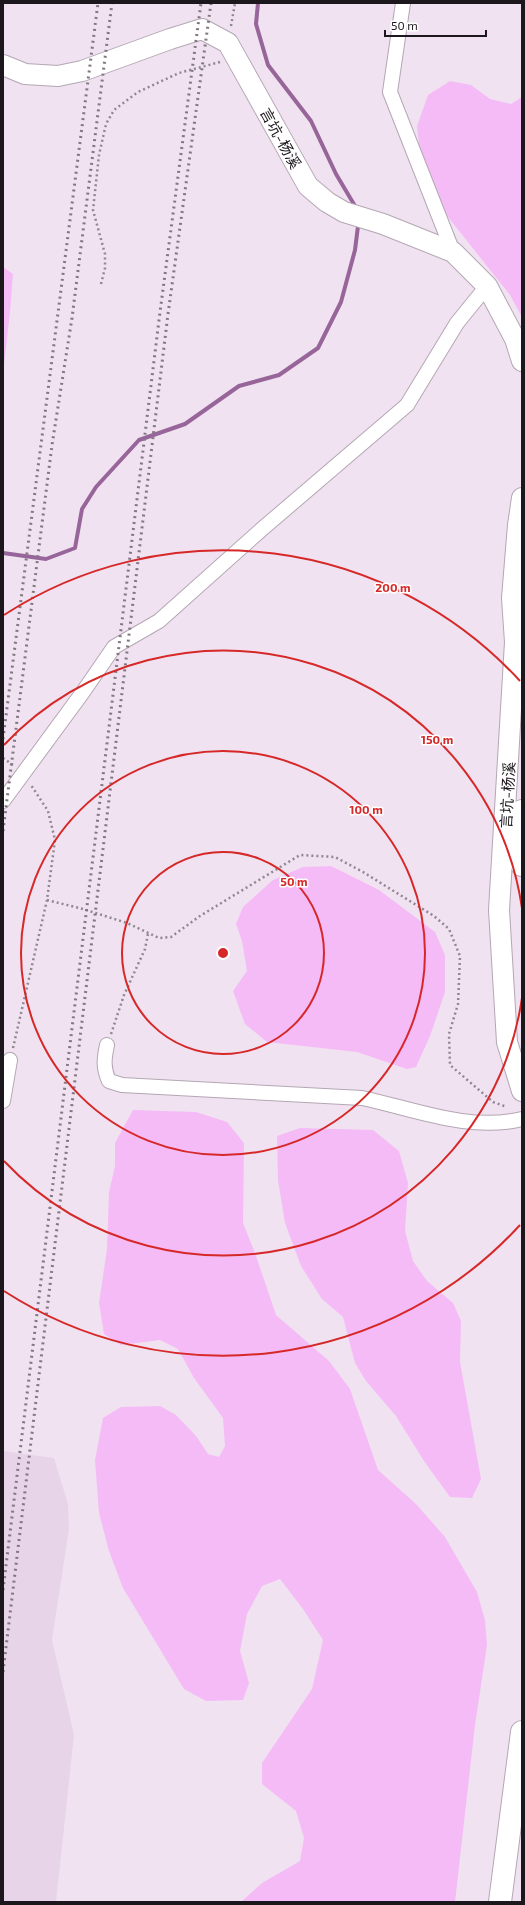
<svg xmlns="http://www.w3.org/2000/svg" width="525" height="1905" viewBox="0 0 525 1905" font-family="'Exo 2','Noto Sans SC',sans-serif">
  <rect width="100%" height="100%" fill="#f0e2f0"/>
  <path fill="#e8d4e8" d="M 3,1451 L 54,1458 L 68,1504 L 69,1529 L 52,1640 L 74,1735 L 56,1902 L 3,1902 Z"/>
  <path fill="#f5bbf7" d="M 450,81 L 471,85 L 490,99 L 511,104 L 522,97 L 522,317 L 510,295 L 448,217 L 431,186 L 420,154 L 417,126 L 428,95 Z
    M 3,267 L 13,274 L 10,312 L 3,374 Z
    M 331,866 L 379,890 L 435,932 L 445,955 L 445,992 L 430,1036 L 416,1067 L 407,1069 L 357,1052 L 267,1042 L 245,1024 L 233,991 L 247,971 L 242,941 L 236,924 L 243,907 L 273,880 L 303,867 Z
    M 133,1110 L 196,1112 L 227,1122 L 244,1143 L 243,1223 L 255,1253 L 276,1315 L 329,1361 L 350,1389 L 378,1470 L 416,1504 L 445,1537 L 477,1592 L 485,1620 L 487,1645 L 475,1725 L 455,1902 L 241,1902 L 262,1883 L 300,1861 L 304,1838 L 296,1811 L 262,1784 L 262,1763 L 312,1689 L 323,1640 L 303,1609 L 280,1579 L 262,1586 L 247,1614 L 240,1651 L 249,1683 L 243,1700 L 206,1701 L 184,1689 L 123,1588 L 109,1551 L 99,1513 L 95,1460 L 103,1418 L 121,1407 L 160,1406 L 176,1415 L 196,1436 L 208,1454 L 219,1457 L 225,1446 L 223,1418 L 194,1378 L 178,1349 L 160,1340 L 121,1345 L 104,1334 L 99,1303 L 107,1249 L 109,1192 L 115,1166 L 115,1143 Z
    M 300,1128 L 373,1130 L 399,1151 L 408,1183 L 405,1231 L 413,1261 L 427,1281 L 453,1303 L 461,1321 L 460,1362 L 481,1479 L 472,1498 L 450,1497 L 424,1461 L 396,1416 L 366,1381 L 355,1363 L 343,1317 L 322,1299 L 301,1266 L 285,1223 L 278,1180 L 277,1136 Z"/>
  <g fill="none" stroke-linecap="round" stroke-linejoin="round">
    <path stroke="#976599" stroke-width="4" d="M 258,3 L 256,24 L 268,65 L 311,121 L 336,174 L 355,206
      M 3,553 L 46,559 L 75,548 L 82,509 L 96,487 L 139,440 L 185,424 L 239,386 L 279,375 L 318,348 L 341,302 L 355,250 L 358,226"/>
    <g stroke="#b4a7b4" stroke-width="16">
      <path id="minor" d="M 403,3 L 390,92 L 453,252
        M 3,801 L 83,692 L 114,647 L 159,621 L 262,529 L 407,405 L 457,323 L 487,286
        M 107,1045 C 104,1059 103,1068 109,1081 L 122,1085 L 362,1098 C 414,1109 469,1132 522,1119
        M 3,1101 L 10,1060"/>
    </g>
    <g stroke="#b4a7b4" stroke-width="22">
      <path id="secondary" d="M 3,65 L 25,74 L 58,76 L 82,71 L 170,39 L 202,29 L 228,43 L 308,186 L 327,202 L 344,212 L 383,224 L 453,252 L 487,286 L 515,339 L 522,361
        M 522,498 L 518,525 L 512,598 L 515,642 L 499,910 L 507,1042 L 522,1091"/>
    </g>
    <g stroke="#b4a7b4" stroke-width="24">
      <path id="trunk" d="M 522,811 L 522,865
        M 500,1902 L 522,1732"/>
    </g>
    <path stroke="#908790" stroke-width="2.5" stroke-dasharray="2 3" stroke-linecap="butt" d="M 231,26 L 235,3
      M 101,284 L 105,268 L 105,254 L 93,210 L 99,155 L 106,124 L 114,110 L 138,92 L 179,73 L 220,62
      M 3,758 L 13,765
      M 47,900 L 83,909 L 127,923 L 159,938 L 171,937 L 200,916 L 300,855 L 335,857 L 363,872 L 434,916 L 449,929 L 460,956 L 458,1004 L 449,1034 L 450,1065 L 493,1102 L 507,1107
      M 111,1034 L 124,995 L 145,949 L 148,934
      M 13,1048 L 47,900 L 55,840 L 48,811 L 31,785"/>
    <use href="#minor" stroke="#fff" stroke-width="14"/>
    <use href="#secondary" stroke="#fff" stroke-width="20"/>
    <use href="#trunk" stroke="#fff" stroke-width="22"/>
    <path stroke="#827882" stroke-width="3" stroke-dasharray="2 4" stroke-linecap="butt" d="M 3,739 L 98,3
      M 3,831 L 52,445 L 72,318 L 112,3
      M 3,1590 L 160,312 L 201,3
      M 3,1672 L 168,314 L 211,3"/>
  </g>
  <g fill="none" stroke="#d62828" stroke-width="2">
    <circle cx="223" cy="953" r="101"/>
    <circle cx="223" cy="953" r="202"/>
    <path d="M522 998A302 302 0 0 1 4 1161M4 745A302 302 0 0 1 522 908"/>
    <path d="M520 1225A403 403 0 0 1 4 1291M4 615A403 403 0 0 1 520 681"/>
  </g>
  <g text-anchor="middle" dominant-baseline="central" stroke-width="3" stroke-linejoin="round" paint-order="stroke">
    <g font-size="15" fill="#1c171c" stroke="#fff">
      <text transform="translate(281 138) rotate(61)">言坑-杨溪</text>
      <text transform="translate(507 795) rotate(-87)">言坑-杨溪</text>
    </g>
  </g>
  <circle cx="223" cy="953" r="6" fill="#d62828" stroke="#fff" stroke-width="2"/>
  <g font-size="12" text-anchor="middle" font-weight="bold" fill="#d62828" stroke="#fff" stroke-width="3" stroke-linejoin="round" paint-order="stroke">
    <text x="393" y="592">200 m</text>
    <text x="437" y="744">150 m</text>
    <text x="366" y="814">100 m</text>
    <text x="294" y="886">50 m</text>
  </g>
  <rect width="525" height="1905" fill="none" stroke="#1c171c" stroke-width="8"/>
  <path d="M385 30v6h101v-6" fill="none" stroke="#1c171c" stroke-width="2"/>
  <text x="391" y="30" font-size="12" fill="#1c171c" stroke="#ffffff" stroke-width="3" paint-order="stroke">50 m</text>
</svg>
